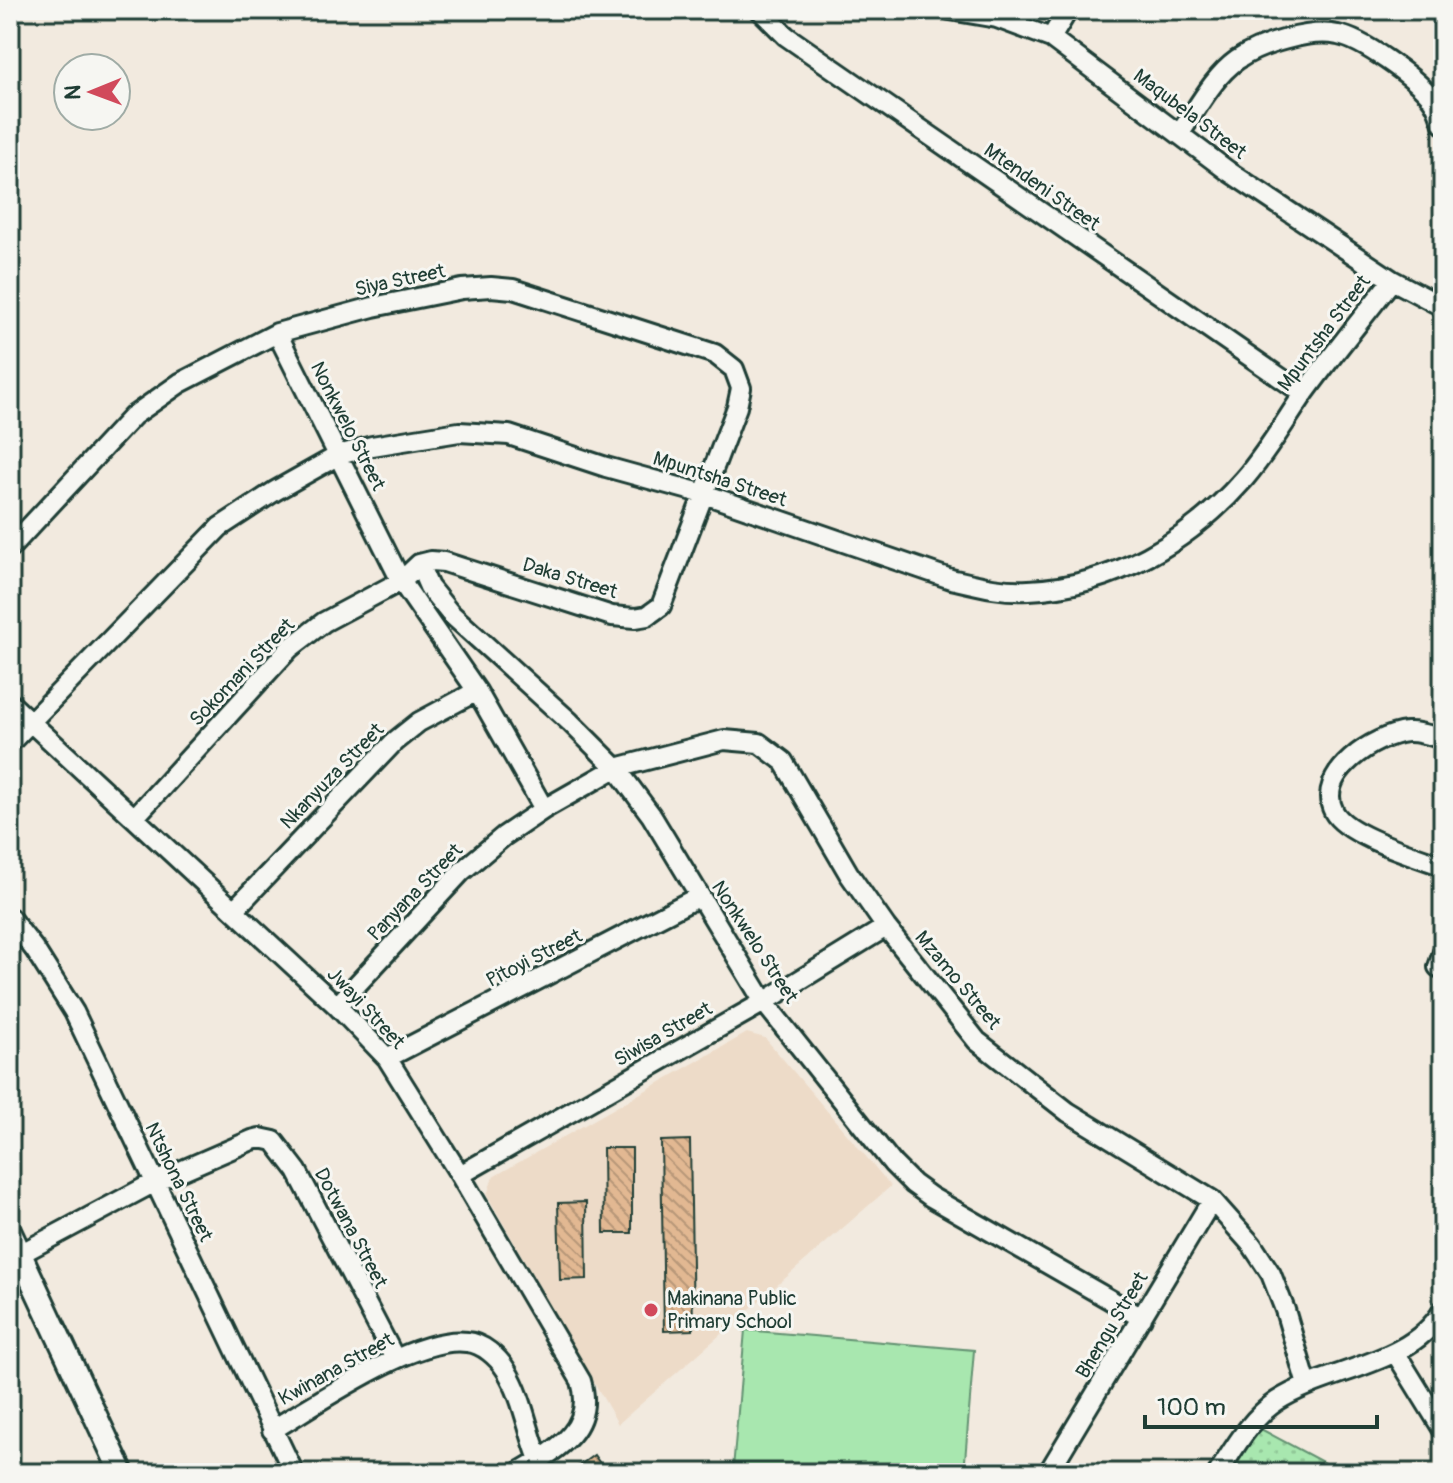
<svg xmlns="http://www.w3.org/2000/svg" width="1453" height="1483" viewBox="0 0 1453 1483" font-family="Pangolin,sans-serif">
  <defs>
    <pattern id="grass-dots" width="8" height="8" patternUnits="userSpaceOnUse" patternTransform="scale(2)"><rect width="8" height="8" fill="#a8e7af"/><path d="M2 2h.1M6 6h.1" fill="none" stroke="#90c797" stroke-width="1.8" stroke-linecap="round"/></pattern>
    <pattern id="building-back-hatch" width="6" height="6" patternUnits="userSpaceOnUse" patternTransform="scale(2)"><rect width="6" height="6" fill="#e2b892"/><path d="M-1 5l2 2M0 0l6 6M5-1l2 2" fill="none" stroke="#b79778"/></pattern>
  </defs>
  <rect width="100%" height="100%" fill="#f2eadf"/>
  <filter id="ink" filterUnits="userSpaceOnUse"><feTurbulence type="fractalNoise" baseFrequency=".0125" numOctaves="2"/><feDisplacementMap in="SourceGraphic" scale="16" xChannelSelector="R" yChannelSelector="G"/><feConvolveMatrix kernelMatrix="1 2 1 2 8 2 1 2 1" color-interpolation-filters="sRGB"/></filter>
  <g filter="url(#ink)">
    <path fill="#eddbc8" d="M 747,1033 L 765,1038 L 891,1186 L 618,1424 L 487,1195 L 493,1177 Z"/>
    <path fill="url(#grass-dots)" stroke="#649272" stroke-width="2" d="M 1259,1428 L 1343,1473 L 1232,1473 Z"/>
    <path fill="#a8e7af" stroke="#649272" stroke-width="2" d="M 745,1330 L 974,1350 L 964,1473 L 782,1473 L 733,1469 Z"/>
    <path fill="url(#building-back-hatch)" stroke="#1f3d34" stroke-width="2" d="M 690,1140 L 693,1330 L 664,1331 L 661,1141 Z
      M 603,1148 L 632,1148 L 632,1233 L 604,1233 Z
      M 586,1202 L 587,1279 L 560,1280 L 558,1203 Z
      M 594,1455 L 607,1473 L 569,1473 Z"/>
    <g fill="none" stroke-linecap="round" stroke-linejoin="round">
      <g stroke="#1f3d34" stroke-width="24">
        <path id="minor" d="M 760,10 L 786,36 L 1304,394
          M 950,10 L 997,18 L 1051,38 L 1228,171 L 1392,280 L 1443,307
          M 1051,38 L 1068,10
          M 1180,133 C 1197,109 1213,77 1237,60 C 1260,44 1311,29 1338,35 C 1362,39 1414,77 1430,96 C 1437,104 1440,115 1443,124
          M 277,333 L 401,581 L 477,691 L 544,809
          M 10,548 L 133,416 L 180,383 L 277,333 L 373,307 L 462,289 L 491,287 L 513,289 L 715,354 L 734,369 L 741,388 L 737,407 L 661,606 L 647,616 L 635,618 L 612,616 L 444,562 L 431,561 L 419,564 L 401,581 L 324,622 L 290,648 L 134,818
          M 419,564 L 429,587 L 450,613 L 570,722 L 616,768 L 651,815 L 764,1002 L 893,1164 L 913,1184 L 931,1197 L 1142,1318
          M 10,703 L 337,1006 L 387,1058 L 460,1175 L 581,1381 C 596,1431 554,1451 517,1473
          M 1443,739 C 1432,736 1419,731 1407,732 C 1375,735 1314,774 1334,812 C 1347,836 1417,856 1443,866
          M 10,743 L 220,527 L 275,491 L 339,455 L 372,446 L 459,432 L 509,435 L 606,467 L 704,494 L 951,579 C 977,585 1002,592 1029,590 C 1114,586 1189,542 1244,479 C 1266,454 1284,423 1303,395 C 1331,356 1363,318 1392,280
          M 234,910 L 394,742 L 419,722 L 477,691
          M 10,918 L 35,950 L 74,1012 L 294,1473
          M 1438,967 L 1443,952
          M 337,1006 L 462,871 L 504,836 L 544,809 L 616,768 L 724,740 L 759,743 L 783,761 L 849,874 L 886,927 L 977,1041 L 1068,1112 L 1212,1200 L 1252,1245 L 1271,1274 L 1285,1310 L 1307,1385
          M 387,1058 L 700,896
          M 460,1175 L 764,1002 L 886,927
          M 20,1254 L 155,1182 L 252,1140 L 260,1138 L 274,1141 L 297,1171 L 395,1359
          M 1395,1352 L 1443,1430
          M 272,1430 C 318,1403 415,1335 467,1342 C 482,1343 498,1357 506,1370 C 526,1402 528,1440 545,1473
          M 1048,1473 L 1212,1200
          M 1218,1473 C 1235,1447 1250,1419 1277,1401 C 1328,1368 1410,1366 1443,1310"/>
      </g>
      <g stroke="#1f3d34" stroke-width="28">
        <path id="tertiary" d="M 10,1233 L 122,1473"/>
      </g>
      <use href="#minor" stroke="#f6f6f2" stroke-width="18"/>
      <use href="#tertiary" stroke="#f6f6f2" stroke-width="22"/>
    </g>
  </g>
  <circle fill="#d1495b" stroke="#f6f6f2" stroke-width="3" cx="651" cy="1310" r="8"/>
  <g text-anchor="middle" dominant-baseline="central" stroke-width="6" stroke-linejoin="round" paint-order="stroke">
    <g font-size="20" fill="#1f3d34" stroke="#f6f6f2">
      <text transform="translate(1190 114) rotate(37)">Maqubela Street</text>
      <text transform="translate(1042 187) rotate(35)">Mtendeni Street</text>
      <text transform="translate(400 280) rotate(-12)">Siya Street</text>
      <text transform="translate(1324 333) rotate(-53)">Mpuntsha Street</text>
      <text transform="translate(348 426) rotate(63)">Nonkwelo Street</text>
      <text transform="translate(720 479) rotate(18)">Mpuntsha Street</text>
      <text transform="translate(570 578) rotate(17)">Daka Street</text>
      <text transform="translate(242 672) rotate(-46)">Sokomani Street</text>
      <text transform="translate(332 776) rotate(-46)">Nkanyuza Street</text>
      <text transform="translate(415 892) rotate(-46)">Panyana Street</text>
      <text transform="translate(755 942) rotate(57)">Nonkwelo Street</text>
      <text transform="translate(534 958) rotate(-27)">Pitoyi Street</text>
      <text transform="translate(958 980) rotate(50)">Mzamo Street</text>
      <text transform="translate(366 1008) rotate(47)">Jwayi Street</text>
      <text transform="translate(663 1034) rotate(-30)">Siwisa Street</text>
      <text transform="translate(179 1182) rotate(64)">Ntshona Street</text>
      <text transform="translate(351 1228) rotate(62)">Dotwana Street</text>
      <text transform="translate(1112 1325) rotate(-59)">Bhengu Street</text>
      <text transform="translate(336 1369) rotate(-29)">Kwinana Street</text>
    </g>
    <g font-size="20" fill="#1f3d34" stroke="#f6f6f2" text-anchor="start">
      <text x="667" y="1298">Makinana Public<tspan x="667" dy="23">Primary School</tspan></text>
    </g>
  </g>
  <rect width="1453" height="1483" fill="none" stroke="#f6f6f2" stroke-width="40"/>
  <rect x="20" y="20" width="1413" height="1443" fill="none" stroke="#1f3d34" stroke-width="3" filter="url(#ink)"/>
  <g transform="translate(92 92) rotate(269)"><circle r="38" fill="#f6f6f2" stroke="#a0aca6" stroke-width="2"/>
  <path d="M0-6L14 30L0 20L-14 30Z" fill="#d1495b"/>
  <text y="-12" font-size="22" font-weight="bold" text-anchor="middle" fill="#1f3d34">N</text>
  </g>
  <path d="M1145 1415v12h232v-12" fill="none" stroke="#1f3d34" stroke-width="4"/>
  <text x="1157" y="1415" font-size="24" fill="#1f3d34" stroke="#f6f6f2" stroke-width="6" paint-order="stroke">100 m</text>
</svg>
